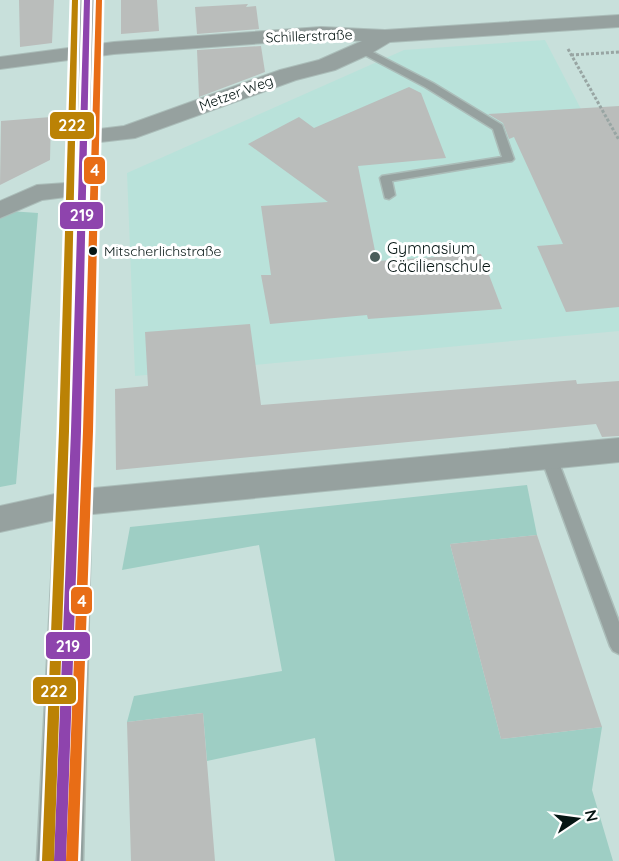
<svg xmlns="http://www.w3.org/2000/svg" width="619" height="861" viewBox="0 0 619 861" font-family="Quicksand,sans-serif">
  <rect width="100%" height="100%" fill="#c8e0db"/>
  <path fill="#b9e2da" d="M 545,40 L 619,182 L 619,331 L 135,376 L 127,173 L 404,50 Z"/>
  <path fill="#9ecec4" d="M 9,211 L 38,213 L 16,484 L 0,487 L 0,216 Z
    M 527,485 L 537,535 L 450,544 L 501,739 L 602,727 L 592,790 L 613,861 L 335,861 L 315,738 L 207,761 L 203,713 L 127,722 L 134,696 L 282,671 L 259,545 L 122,570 L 130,527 Z"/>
  <path fill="#babdbb" d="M 19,0 L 54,0 L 52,43 L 20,47 Z
    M 121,0 L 157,0 L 159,31 L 121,34 Z
    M 248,4 L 246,7 L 256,6 L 259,29 L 197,34 L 195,7 Z
    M 261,46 L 265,72 L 199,97 L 197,50 Z
    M 409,87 L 421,93 L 446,158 L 358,166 L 377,261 L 481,254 L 502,309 L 368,319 L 367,315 L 270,324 L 261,275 L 271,275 L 261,206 L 328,202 L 248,144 L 299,117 L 314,128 Z
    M 619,106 L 619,307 L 566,312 L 537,246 L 563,244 L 514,137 L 509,139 L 503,123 L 488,114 Z
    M 51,117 L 50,160 L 0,185 L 1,121 Z
    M 250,324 L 261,405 L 576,380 L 577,384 L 619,381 L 619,436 L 602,437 L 596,424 L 116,470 L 115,389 L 148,386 L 145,332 Z
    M 537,535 L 602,727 L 501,739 L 450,544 Z
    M 203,713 L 215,861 L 131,861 L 127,722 Z"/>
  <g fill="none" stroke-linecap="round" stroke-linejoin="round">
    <g stroke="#abbdb9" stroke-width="3">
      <path id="lane" d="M 363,47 L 433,83 L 502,125 L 514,159 L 512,161 L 392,181 L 395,195 L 389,199 L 385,198 L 380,178 L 382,176 L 502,157 L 493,129 L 425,87 L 359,52 L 358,50 Z
        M 548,449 L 553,451 L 556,455 L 619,622 L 619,654 L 613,651 L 610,646 L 540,455 L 543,451 Z"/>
    </g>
    <g stroke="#abbdb9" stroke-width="2">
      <path id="street" d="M 619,15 L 619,27 L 390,42 L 370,54 L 335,70 L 296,80 L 135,138 L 83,144 L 75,142 L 71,137 L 75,132 L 124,126 L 280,70 L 319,60 L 362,41 L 321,39 L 114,54 L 0,69 L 0,57 L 114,42 L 321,27 L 385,30 Z
        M 81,182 L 90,184 L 93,189 L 90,194 L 42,200 L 0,218 L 0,201 L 37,185 Z
        M 619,438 L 619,462 L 73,516 L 0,532 L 0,506 L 73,490 Z"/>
    </g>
    <g stroke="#abbdb9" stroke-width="3">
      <path id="secondary" d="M 77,0 L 97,0 L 93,431 L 83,861 L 37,861 L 59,431 Z"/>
    </g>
    <path stroke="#98a5a3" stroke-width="3" stroke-dasharray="3 2" stroke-linecap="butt" d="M 568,49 L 619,140
      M 571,55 L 619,52"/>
    <use href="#lane" fill="#96a19f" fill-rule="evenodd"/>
    <use href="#street" fill="#96a19f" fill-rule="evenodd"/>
    <use href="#secondary" fill="#92a09e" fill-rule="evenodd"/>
    <g stroke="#fff" stroke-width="5">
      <path id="bus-1" d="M 84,0 L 90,0 L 81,431 L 66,861 L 54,861 L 71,431 Z"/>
    </g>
    <g stroke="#fff" stroke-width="5">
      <path id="bus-2" d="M 96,0 L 102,0 L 93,431 L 78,861 L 66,861 L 83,431 Z"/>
    </g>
    <g stroke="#fff" stroke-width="5">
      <path id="bus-3" d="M 72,0 L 78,0 L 69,431 L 54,861 L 42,861 L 59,431 Z"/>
    </g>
    <use href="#bus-1" fill="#8e44ad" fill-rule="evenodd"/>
    <use href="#bus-2" fill="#e86d16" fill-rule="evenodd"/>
    <use href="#bus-3" fill="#bb8205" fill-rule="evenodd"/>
  </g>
  <circle fill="#061614" stroke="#fff" stroke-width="2" cx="93" cy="251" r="5"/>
  <circle fill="#4a5d5a" stroke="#fff" stroke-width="2" cx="375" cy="257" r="6"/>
  <g text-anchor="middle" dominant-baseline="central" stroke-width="6" stroke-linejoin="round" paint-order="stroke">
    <g font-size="14" fill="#061614" stroke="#fff">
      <text transform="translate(309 36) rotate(-2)">Schillerstraße</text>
      <text transform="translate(236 93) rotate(-20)">Metzer Weg</text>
    </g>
    <g font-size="14" fill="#061614" stroke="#fff" text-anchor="start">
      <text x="104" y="251">Mitscherlichstraße</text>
    </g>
    <g font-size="16" fill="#061614" stroke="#fff" text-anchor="start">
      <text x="387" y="248">Gymnasium<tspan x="387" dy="18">Cäcilienschule</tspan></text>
    </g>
  </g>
  <g stroke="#fff" stroke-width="2">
    <rect x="49" y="111" width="46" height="29" rx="6" fill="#bb8205"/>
    <rect x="83" y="156" width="23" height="29" rx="6" fill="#e86d16"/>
    <rect x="59" y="201" width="45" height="29" rx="6" fill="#8e44ad"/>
    <rect x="70" y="586" width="23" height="29" rx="6" fill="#e86d16"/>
    <rect x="45" y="631" width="46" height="29" rx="6" fill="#8e44ad"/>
    <rect x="32" y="676" width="45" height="29" rx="6" fill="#bb8205"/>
  </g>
  <g font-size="16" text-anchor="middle" font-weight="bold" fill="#fff">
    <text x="72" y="131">222</text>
    <text x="95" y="176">4</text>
    <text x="82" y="221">219</text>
    <text x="82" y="607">4</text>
    <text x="68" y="652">219</text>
    <text x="54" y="697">222</text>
  </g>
  <g transform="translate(577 819) rotate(77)" stroke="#ffffff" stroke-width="4.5" paint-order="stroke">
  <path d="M0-4.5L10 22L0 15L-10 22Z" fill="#061614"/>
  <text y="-9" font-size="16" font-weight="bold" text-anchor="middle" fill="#061614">N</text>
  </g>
</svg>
